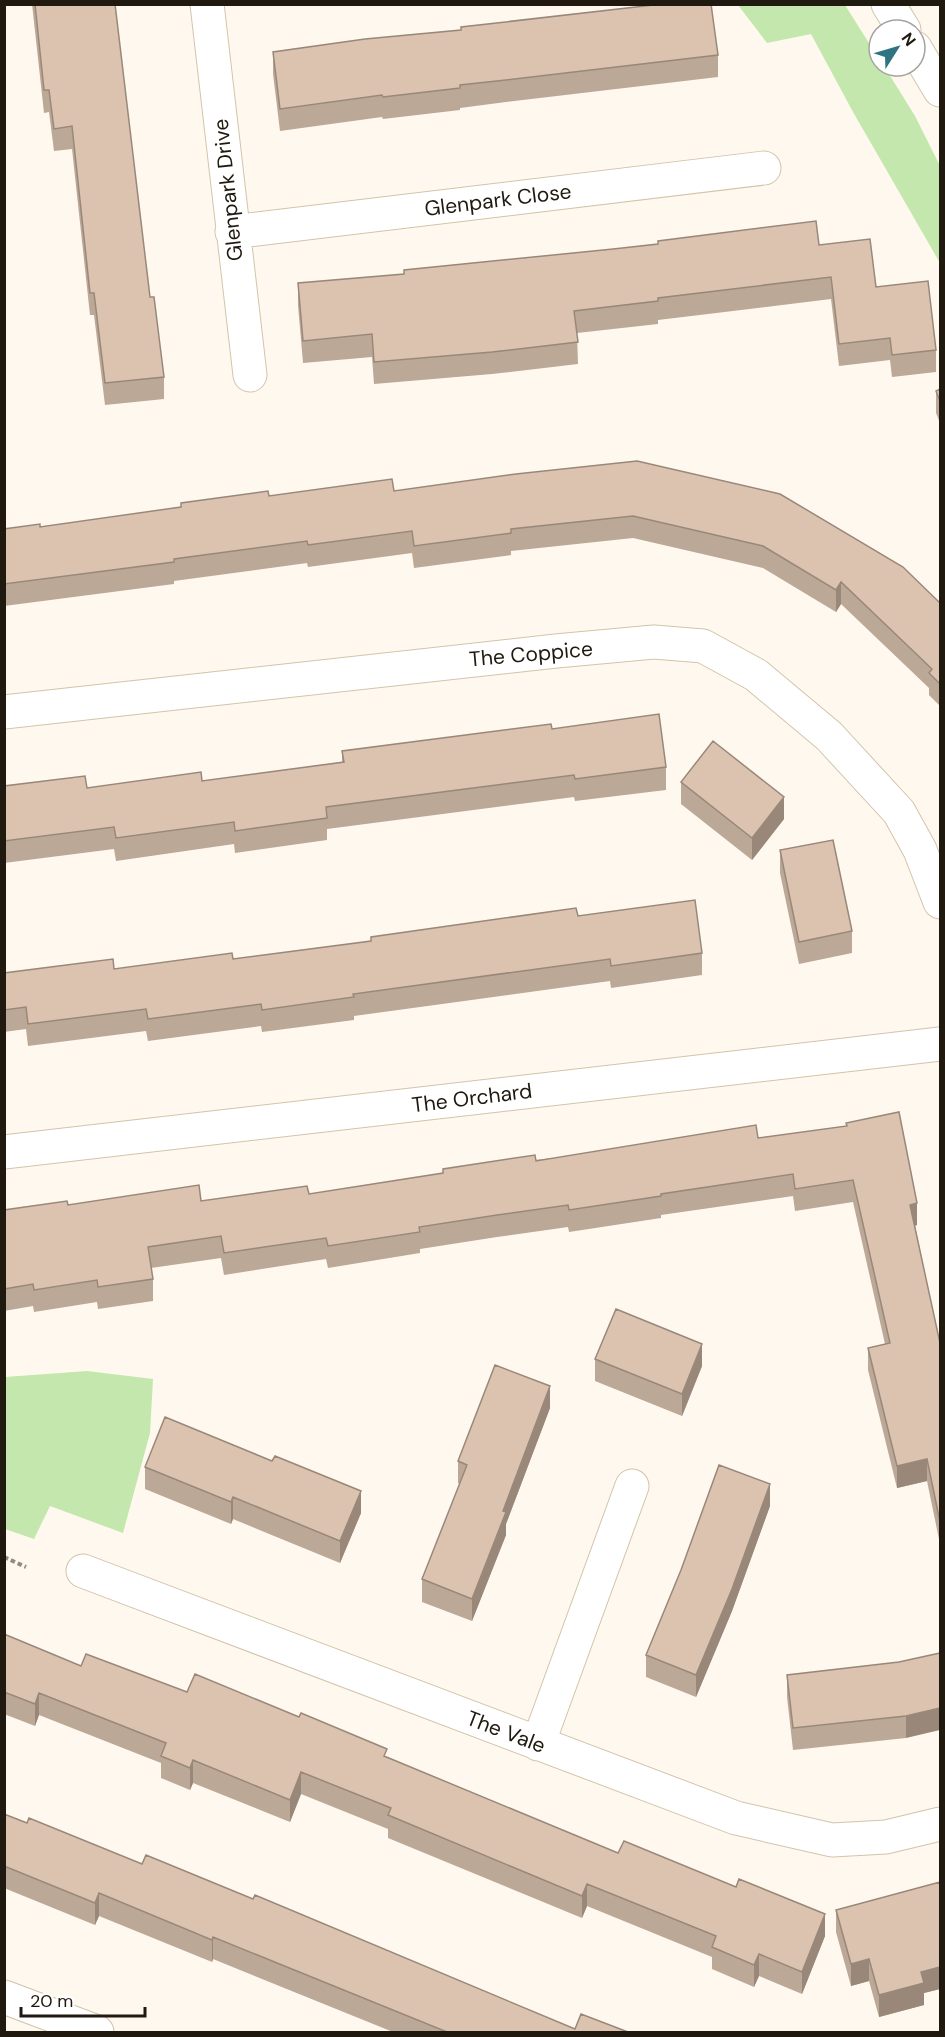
<svg xmlns="http://www.w3.org/2000/svg" width="945" height="2037" viewBox="0 0 945 2037" font-family="'DM Sans',sans-serif">
  <rect width="100%" height="100%" fill="#fff8ee"/>
  <path fill="#c3e7ac" d="M 738,5 L 845,5 L 879,59 L 879,66 L 884,66 L 915,116 L 940,166 L 940,263 L 853,112 L 811,34 L 767,43 Z
    M 87,1371 L 153,1379 L 150,1433 L 123,1533 L 50,1506 L 34,1539 L 5,1529 L 5,1377 Z"/>
  <g fill="none" stroke-linecap="round" stroke-linejoin="round">
    <g stroke="#d3c4aa" stroke-width="35">
      <path id="minor" d="M 207,4 L 250,375
        M 232,232 L 764,168
        M 4,712 L 556,651 L 654,642 L 703,646 L 756,675 L 829,736 L 899,812 L 920,850 L 940,902
        M 4,1152 L 940,1044
        M 83,1571 L 736,1818 L 832,1840 L 886,1837 L 940,1824
        M 538,1744 L 632,1486
        M 4,1997 L 97,2032"/>
    </g>
    <g stroke="#d3c4aa" stroke-width="35">
      <path id="motorway" d="M 888,4 L 904,30
        M 915,48 L 940,90"/>
    </g>
    <path stroke="#928b82" stroke-width="4" stroke-dasharray="4.5 3" stroke-linecap="butt" d="M 4,1557 L 26,1567"/>
    <use href="#minor" stroke="#fff" stroke-width="33"/>
    <use href="#motorway" stroke="#fff" stroke-width="33"/>
  </g>
  <path fill="#bca896" d="M 32,4 L 115,4 L 150,297 L 164,377 L 164,399 L 105,405 L 94,315 L 90,315 L 72,149 L 54,151 L 49,112 L 44,113 Z
    M 273,52 L 718,55 L 718,77 L 506,102 L 460,108 L 460,110 L 383,119 L 382,117 L 280,131 L 273,74 Z
    M 819,245 L 876,287 L 936,350 L 936,372 L 892,377 L 890,360 L 839,366 L 831,299 L 658,320 L 658,324 L 577,333 L 578,364 L 492,374 L 374,384 L 372,357 L 303,363 L 298,305 L 298,283 Z
    M 940,389 L 940,423 L 936,413 L 936,391 Z
    M 637,461 L 940,603 L 940,706 L 929,695 L 929,688 L 841,604 L 836,612 L 763,568 L 633,538 L 511,551 L 511,555 L 414,568 L 412,553 L 308,567 L 307,563 L 174,581 L 174,584 L 4,606 L 4,529 L 40,527 L 181,507 L 181,503 L 269,496 L 394,491 Z
    M 552,729 L 666,767 L 666,790 L 575,801 L 574,797 L 327,829 L 327,840 L 235,853 L 234,844 L 116,861 L 114,849 L 4,863 L 4,786 L 87,788 L 202,781 L 342,762 L 342,751 Z
    M 681,782 L 784,819 L 752,860 L 681,804 Z
    M 780,850 L 852,931 L 852,953 L 799,964 L 780,873 Z
    M 578,916 L 702,953 L 702,975 L 611,988 L 610,981 L 354,1016 L 354,1020 L 262,1032 L 261,1026 L 148,1041 L 146,1031 L 28,1046 L 26,1029 L 4,1032 L 4,973 L 114,969 L 233,959 Z
    M 846,1123 L 917,1225 L 915,1226 L 940,1343 L 940,1544 L 927,1481 L 897,1488 L 868,1370 L 868,1348 L 885,1344 L 853,1202 L 795,1211 L 793,1196 L 661,1215 L 661,1218 L 569,1232 L 568,1227 L 497,1237 L 420,1249 L 420,1253 L 328,1268 L 326,1259 L 224,1275 L 221,1258 L 151,1268 L 153,1279 L 153,1301 L 98,1309 L 97,1302 L 34,1312 L 33,1306 L 4,1311 L 4,1210 L 68,1205 L 201,1201 L 309,1194 L 443,1174 L 443,1169 L 758,1138 L 846,1126 Z
    M 595,1359 L 702,1366 L 682,1416 L 595,1381 Z
    M 550,1408 L 506,1524 L 506,1535 L 472,1621 L 422,1602 L 422,1579 L 460,1484 L 458,1483 L 458,1461 Z
    M 145,1467 L 361,1513 L 340,1563 L 233,1519 L 231,1524 L 145,1489 Z
    M 770,1506 L 732,1611 L 696,1697 L 646,1677 L 646,1655 Z
    M 4,1634 L 81,1666 L 187,1692 L 387,1757 L 618,1853 L 825,1936 L 802,1994 L 759,1976 L 754,1987 L 712,1969 L 712,1957 L 587,1906 L 582,1918 L 388,1838 L 388,1829 L 301,1794 L 290,1822 L 193,1783 L 190,1790 L 161,1778 L 161,1763 L 39,1715 L 35,1726 L 4,1714 Z
    M 940,1653 L 906,1738 L 793,1750 L 787,1697 L 787,1675 L 899,1662 Z
    M 4,1814 L 27,1823 L 142,1864 L 253,1899 L 575,2029 L 628,2032 L 393,2032 L 213,1959 L 212,1962 L 99,1916 L 95,1925 L 4,1888 Z
    M 940,1882 L 940,1989 L 924,1993 L 924,2005 L 879,2017 L 869,1981 L 851,1986 L 836,1932 L 836,1910 Z"/>
  <path fill="#99887a" d="M 841,582 L 841,604 L 836,612 L 836,590 Z
    M 784,797 L 784,819 L 752,860 L 752,838 Z
    M 917,1203 L 917,1225 L 910,1227 L 910,1205 Z
    M 702,1344 L 702,1366 L 682,1416 L 682,1394 Z
    M 550,1386 L 550,1408 L 506,1524 L 506,1535 L 472,1621 L 472,1599 L 503,1511 Z
    M 927,1459 L 927,1481 L 897,1488 L 897,1466 Z
    M 770,1484 L 770,1506 L 732,1611 L 696,1697 L 696,1675 Z
    M 361,1491 L 361,1513 L 340,1563 L 340,1541 Z
    M 233,1497 L 233,1519 L 231,1524 L 231,1502 Z
    M 39,1693 L 39,1715 L 35,1726 L 35,1704 Z
    M 940,1708 L 940,1730 L 906,1738 L 906,1716 Z
    M 193,1760 L 193,1783 L 190,1790 L 190,1768 Z
    M 301,1772 L 301,1794 L 290,1822 L 290,1800 Z
    M 587,1884 L 587,1906 L 582,1918 L 582,1896 Z
    M 99,1893 L 99,1916 L 95,1925 L 95,1903 Z
    M 825,1914 L 825,1936 L 802,1994 L 802,1972 Z
    M 213,1937 L 213,1959 L 212,1962 L 212,1940 Z
    M 759,1954 L 759,1976 L 754,1987 L 754,1965 Z
    M 869,1959 L 869,1981 L 851,1986 L 851,1964 Z
    M 940,1967 L 940,1989 L 924,1993 L 924,2005 L 879,2017 L 879,1995 L 921,1972 Z"/>
  <path fill="#dbc3af" stroke="#99887a" stroke-width="1.5" d="M 35,4 L 115,4 L 150,297 L 154,297 L 164,377 L 105,383 L 94,293 L 90,293 L 72,126 L 54,129 L 49,90 L 44,90 Z
    M 662,4 L 711,4 L 718,55 L 506,80 L 460,85 L 460,88 L 383,97 L 382,95 L 280,109 L 273,52 L 365,39 L 461,30 L 461,27 Z
    M 816,221 L 819,245 L 870,239 L 876,287 L 928,281 L 936,350 L 892,355 L 890,338 L 839,344 L 831,277 L 658,298 L 658,301 L 574,311 L 578,342 L 492,352 L 374,362 L 372,334 L 303,341 L 298,283 L 404,274 L 404,270 L 613,249 L 658,244 L 658,241 Z
    M 940,389 L 940,401 L 936,391 Z
    M 637,461 L 780,494 L 903,567 L 940,603 L 940,684 L 929,673 L 932,669 L 841,582 L 836,590 L 763,546 L 633,516 L 511,529 L 511,533 L 414,546 L 412,531 L 308,545 L 307,541 L 174,559 L 174,562 L 4,584 L 4,529 L 40,524 L 40,527 L 181,507 L 181,503 L 268,491 L 269,496 L 392,479 L 394,491 L 516,474 Z
    M 659,714 L 666,767 L 575,779 L 574,775 L 326,807 L 327,818 L 235,831 L 234,822 L 116,838 L 114,827 L 4,841 L 4,786 L 85,776 L 87,788 L 201,772 L 202,781 L 344,762 L 342,751 L 551,724 L 552,729 Z
    M 713,741 L 784,797 L 752,838 L 681,782 Z
    M 833,840 L 852,931 L 799,942 L 780,850 Z
    M 695,900 L 702,953 L 611,966 L 610,959 L 353,994 L 354,997 L 262,1010 L 261,1004 L 148,1019 L 146,1009 L 28,1024 L 26,1007 L 4,1010 L 4,973 L 113,959 L 114,969 L 232,953 L 233,959 L 371,941 L 371,937 L 576,908 L 578,916 Z
    M 899,1112 L 917,1203 L 910,1205 L 940,1343 L 940,1522 L 927,1459 L 897,1466 L 868,1348 L 890,1343 L 853,1180 L 795,1189 L 793,1174 L 661,1194 L 661,1196 L 569,1210 L 568,1205 L 497,1215 L 419,1227 L 420,1232 L 328,1246 L 326,1238 L 224,1253 L 221,1236 L 148,1247 L 153,1279 L 98,1287 L 97,1280 L 34,1290 L 33,1284 L 4,1289 L 4,1210 L 67,1201 L 68,1205 L 199,1185 L 201,1201 L 307,1186 L 309,1194 L 443,1173 L 443,1169 L 535,1155 L 536,1161 L 756,1125 L 758,1138 L 847,1126 L 846,1123 Z
    M 616,1309 L 702,1344 L 682,1394 L 595,1359 Z
    M 495,1365 L 550,1386 L 503,1511 L 506,1512 L 472,1599 L 422,1579 L 467,1465 L 458,1461 Z
    M 165,1417 L 272,1461 L 275,1456 L 361,1491 L 340,1541 L 233,1497 L 231,1502 L 145,1467 Z
    M 719,1465 L 770,1484 L 732,1589 L 696,1675 L 646,1655 L 681,1570 Z
    M 4,1634 L 81,1666 L 86,1654 L 187,1692 L 195,1674 L 299,1717 L 301,1713 L 387,1749 L 384,1756 L 618,1853 L 624,1841 L 736,1887 L 739,1879 L 825,1914 L 802,1972 L 759,1954 L 754,1965 L 712,1947 L 716,1936 L 587,1884 L 582,1896 L 388,1815 L 391,1808 L 301,1772 L 290,1800 L 193,1760 L 190,1768 L 161,1756 L 166,1743 L 39,1693 L 35,1704 L 4,1692 Z
    M 940,1653 L 940,1708 L 906,1716 L 793,1728 L 787,1675 L 899,1662 Z
    M 4,1814 L 27,1823 L 29,1818 L 142,1864 L 146,1855 L 253,1899 L 255,1895 L 575,2029 L 581,2014 L 628,2032 L 447,2032 L 213,1937 L 212,1940 L 99,1893 L 95,1903 L 4,1866 Z
    M 940,1882 L 940,1967 L 921,1972 L 924,1983 L 879,1995 L 869,1959 L 851,1964 L 836,1910 Z"/>
  <g text-anchor="middle" dominant-baseline="central" stroke-width="4.5" stroke-linejoin="round" paint-order="stroke">
    <g font-size="21" fill="#1f1910" stroke="#fff">
      <text transform="translate(228 190) rotate(-96)">Glenpark Drive</text>
      <text transform="translate(498 200) rotate(-7)">Glenpark Close</text>
      <text transform="translate(531 654) rotate(-5)">The Coppice</text>
      <text transform="translate(472 1098) rotate(-7)">The Orchard</text>
      <text transform="translate(506 1732) rotate(21)">The Vale</text>
    </g>
  </g>
  <rect width="945" height="2037" fill="none" stroke="#1f1910" stroke-width="12"/>
  <g transform="translate(897 48) rotate(53)"><circle r="28" fill="#ffffff" stroke="#a5a39f" stroke-width="1.5"/>
  <path d="M0-4.5L10 22L0 15L-10 22Z" fill="#2e7581"/>
  <text y="-9" font-size="16" font-weight="bold" text-anchor="middle" fill="#1f1910">N</text>
  </g>
  <path d="M21 2007v9h124v-9" fill="none" stroke="#1f1910" stroke-width="3"/>
  <text x="30" y="2007" font-size="18" fill="#1f1910" stroke="#ffffff" stroke-width="4.5" paint-order="stroke">20 m</text>
</svg>
